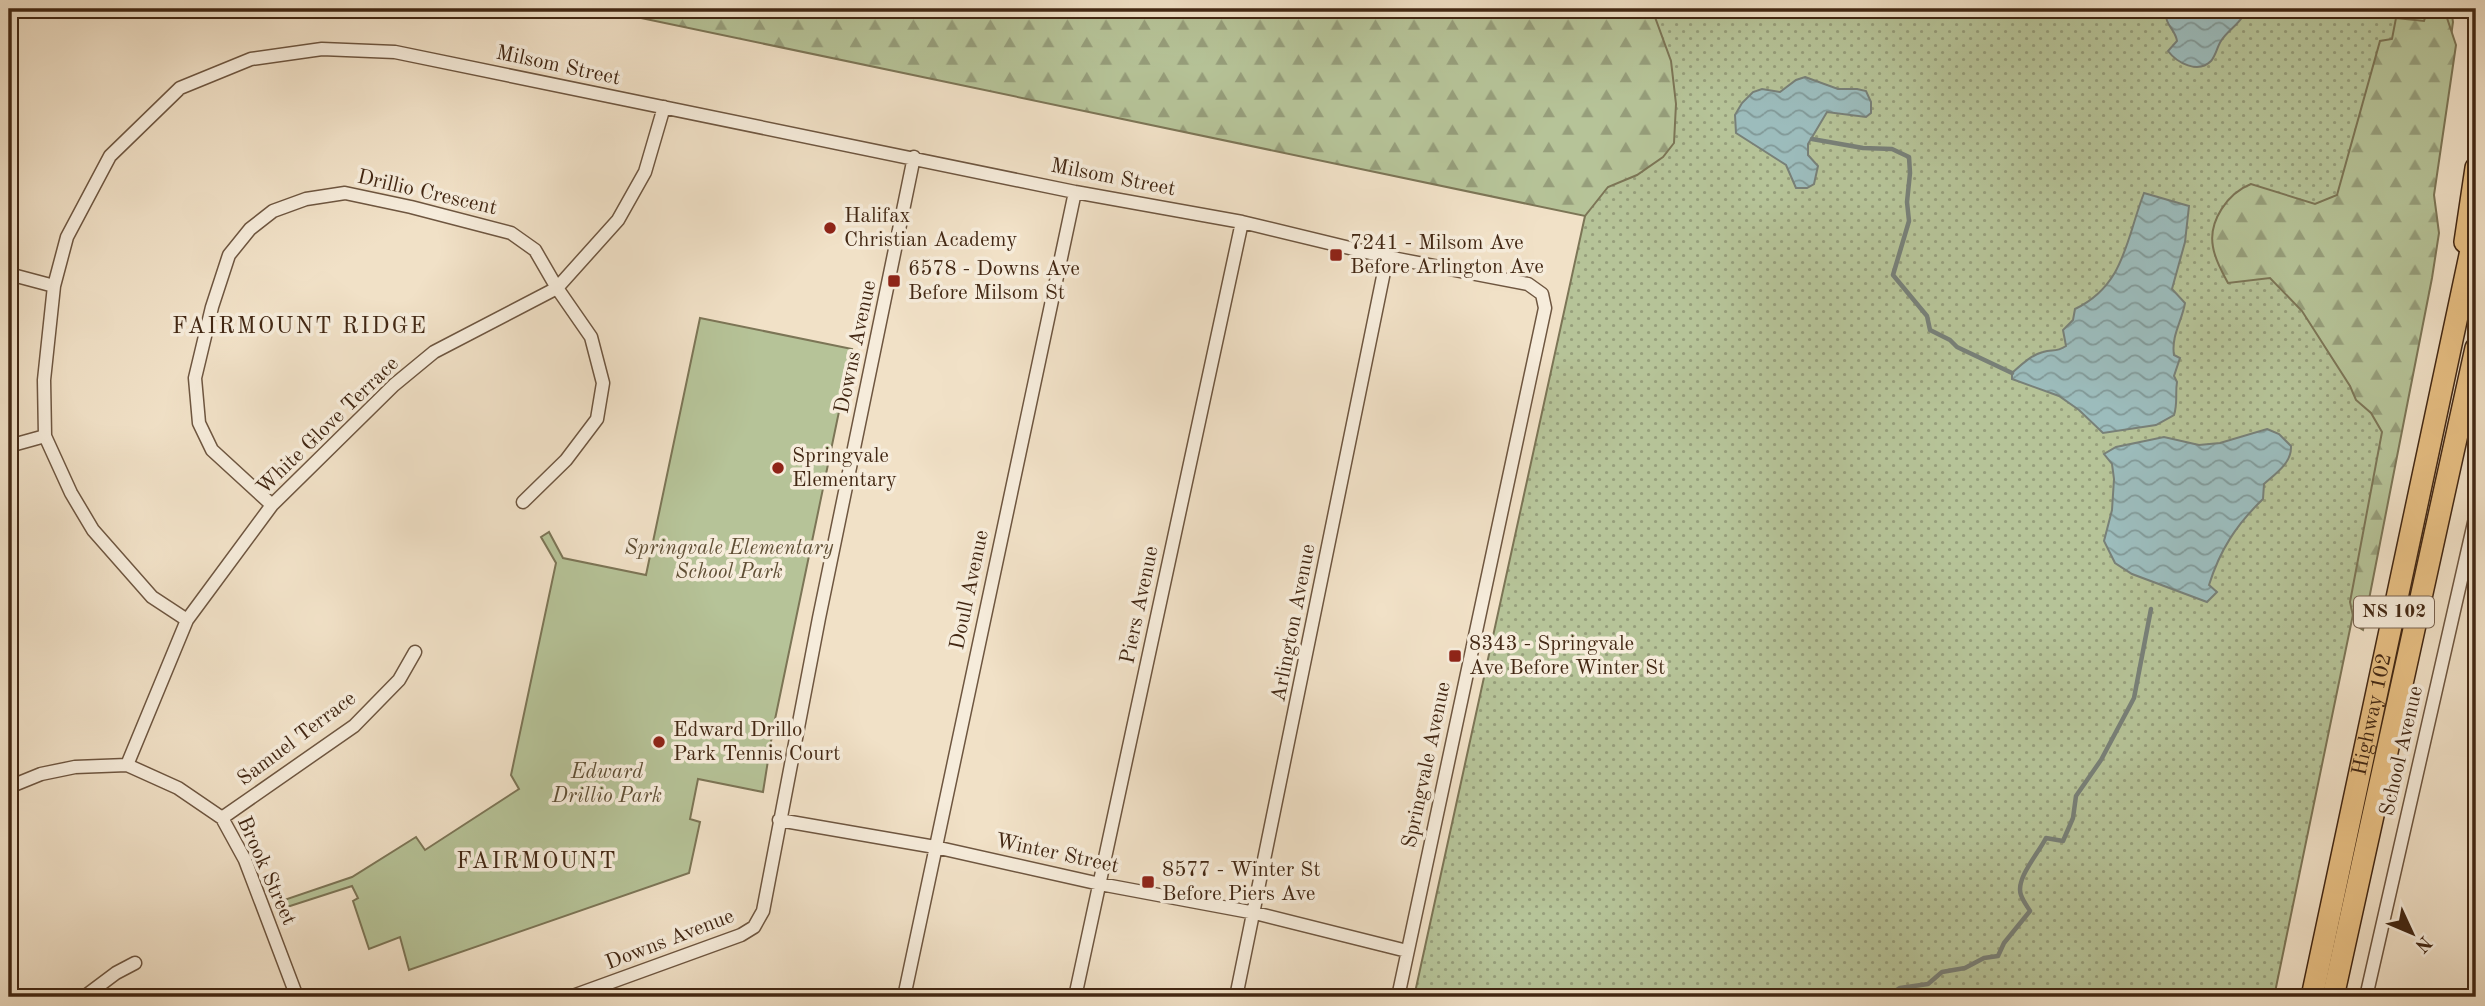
<svg xmlns="http://www.w3.org/2000/svg" width="2485" height="1006" viewBox="0 0 2485 1006" font-family="'Old Standard TT',serif">
  <defs>
    <pattern id="grass-dots" width="8" height="8" patternUnits="userSpaceOnUse" patternTransform="scale(1.75)"><rect width="8" height="8" fill="#b6c398"/><path d="M2 2h.1M6 6h.1" fill="none" stroke="#969e7b" stroke-width="1.8" stroke-linecap="round"/></pattern>
    <pattern id="forest-firs" width="22" height="20" patternUnits="userSpaceOnUse" patternTransform="scale(1.75)"><rect width="22" height="20" fill="#b6c398"/><path d="M5 1l3.5 6h-7zM16 11l3.5 6h-7z" fill="#969e7b"/></pattern>
    <pattern id="water-waves" width="16" height="10" patternUnits="userSpaceOnUse" patternTransform="scale(1.75)"><rect width="16" height="10" fill="#9cbcbc"/><path d="M0 5q4-4 8 0t8 0" fill="none" stroke="#819998"/></pattern>
  </defs>
  <rect width="100%" height="100%" fill="#f1e1c7"/>
  <filter id="stains"><feTurbulence type="fractalNoise" baseFrequency=".00286" numOctaves="4"/><feColorMatrix values="0 0 0 0 .2 0 0 0 0 .09 0 0 0 0 .02 0 0 0 .5 -.17"/></filter>
  <radialGradient id="worn" r=".72"><stop offset=".6" stop-color="#630" stop-opacity="0"/><stop offset="1" stop-color="#630" stop-opacity=".3"/></radialGradient>
  <path fill="url(#grass-dots)" stroke="#7c7556" stroke-width="2" d="M 1619,9 L 2451,9 L 2453,22 L 2406,358 L 2274,997 L 1414,997 L 1585,216 Z"/>
  <path fill="url(#forest-firs)" stroke="#7c7556" stroke-width="2" d="M 598,9 L 1652,9 L 1671,61 L 1676,104 L 1674,143 L 1663,157 L 1637,175 L 1608,187 L 1585,216 Z
    M 2428,9 L 2444,9 L 2456,45 L 2434,195 L 2439,233 L 2432,278 L 2363,630 L 2355,625 L 2350,602 L 2382,432 L 2371,413 L 2356,400 L 2350,386 L 2302,311 L 2270,278 L 2228,283 C 2222,272 2215,260 2213,247 C 2208,221 2228,193 2251,184 L 2315,204 L 2337,195 L 2380,41 L 2392,39 L 2396,18 L 2424,21 Z"/>
  <path fill="#b6c398" stroke="#7c7556" stroke-width="2" d="M 700,318 L 852,349 L 773,729 L 763,792 L 698,779 L 690,819 L 700,822 L 689,873 L 409,970 L 400,937 L 369,949 L 353,901 L 358,898 L 352,886 L 287,907 L 284,900 L 352,877 L 416,837 L 425,850 L 519,789 L 511,775 L 556,563 L 541,537 L 549,532 L 563,558 L 646,575 Z"/>
  <path fill="url(#water-waves)" stroke="#788078" stroke-width="2" d="M 2166,9 L 2261,9 L 2249,16 L 2243,16 C 2237,26 2227,31 2221,41 C 2217,47 2216,55 2211,61 C 2198,74 2177,63 2168,51 L 2177,41 C 2175,28 2164,26 2166,9 Z
    M 1805,77 L 1838,89 L 1857,89 L 1866,91 L 1871,102 L 1871,113 L 1866,117 L 1827,112 L 1808,144 L 1808,155 L 1818,166 L 1814,184 L 1807,188 L 1796,188 L 1786,165 L 1736,133 L 1735,115 L 1742,103 L 1753,92 L 1762,89 L 1780,92 L 1796,80 Z
    M 2144,193 L 2189,206 L 2185,242 L 2172,289 L 2185,303 C 2182,321 2171,336 2174,355 L 2180,358 L 2174,376 L 2177,382 C 2175,394 2178,403 2174,415 L 2156,425 L 2103,433 L 2079,410 L 2059,396 L 2012,379 L 2012,373 C 2021,365 2031,355 2043,352 C 2053,349 2055,353 2066,346 L 2063,330 L 2073,320 L 2075,309 C 2125,285 2126,239 2144,193 Z
    M 2267,429 L 2279,434 L 2291,446 C 2292,463 2275,474 2264,484 L 2263,499 C 2236,525 2220,550 2209,585 L 2217,592 L 2207,602 L 2132,574 L 2115,563 L 2104,541 L 2112,510 L 2114,479 L 2112,464 L 2104,454 L 2116,447 L 2164,437 L 2199,445 L 2220,443 Z"/>
  <g fill="none" stroke-linecap="round" stroke-linejoin="round">
    <path stroke="#788078" stroke-width="4.5" d="M 1812,139 L 1863,148 L 1892,149 L 1909,157 L 1910,173 L 1907,202 L 1909,221 L 1893,275 L 1927,316 L 1930,330 L 1950,340 L 1957,347 L 2012,373
      M 1886,997 L 1900,988 L 1928,984 L 1942,972 L 1965,968 L 1984,958 L 1998,956 L 2004,943 L 2030,911 C 2027,906 2023,901 2021,895 C 2015,879 2038,854 2046,838 L 2063,841 L 2073,818 L 2076,796 L 2101,760 L 2134,698 L 2151,609"/>
    <g stroke="#6e5640" stroke-width="15">
      <path id="street" d="M 9,274 L 54,286
        M 9,446 L 45,436
        M 272,505 L 212,450 L 199,423 L 195,378 L 212,307 L 229,255 L 250,229 L 273,211 L 306,199 L 345,193 L 411,207 L 511,233 L 535,250 L 557,288 L 591,337 L 603,383 L 597,419 L 566,460 L 523,502
        M 187,620 L 152,597 L 93,530 L 71,493 L 45,436 L 44,380 L 54,286 L 67,237 L 110,156 L 180,88 L 251,59 L 322,49 L 395,52 L 1075,192 L 1242,222 L 1387,257 L 1528,284 L 1542,294 L 1545,308 L 1398,997
        M 127,765 L 187,620 L 272,505 L 394,385 L 434,352 L 557,288 L 618,220 L 645,172 L 664,107
        M 9,787 L 41,774 L 75,767 L 127,765 L 178,788 L 222,818 L 245,860 L 297,997
        M 222,818 L 354,726 L 399,680 L 415,652
        M 779,820 L 935,847 L 1100,884 L 1255,913 L 1407,951
        M 84,997 L 116,973 L 135,963
        M 570,997 L 741,935 L 754,927 L 763,911 L 819,618 L 914,157
        M 904,997 L 1075,192
        M 1075,997 L 1242,222
        M 1236,997 L 1387,257
        M 2366,997 L 2476,514"/>
    </g>
    <g stroke="#422713" stroke-width="24">
      <g id="highway">
        <path d="M 2465,242 L 2476,168"/>
        <path id="s1" d="M 2312,997 L 2476,227"/>
        <path d="M 2333,997 L 2476,348"/>
      </g>
    </g>
    <use href="#street" stroke="#f6ecdb" stroke-width="12"/>
    <use href="#highway" stroke="#e8c084" stroke-width="21"/>
  </g>
  <g fill="#8f2418" stroke="#f6ecdb" stroke-width="2.5">
    <circle cx="830" cy="228" r="7"/>
    <rect x="1329" y="248" width="14" height="14" rx="3.5"/>
    <rect x="887" y="274" width="14" height="14" rx="3.5"/>
    <circle cx="778" cy="468" r="7"/>
    <rect x="1448" y="649" width="14" height="14" rx="3.5"/>
    <circle cx="659" cy="742" r="7"/>
    <rect x="1141" y="875" width="14" height="14" rx="3.5"/>
  </g>
  <g text-anchor="middle" dominant-baseline="central" stroke-width="7" stroke-linejoin="round" paint-order="stroke">
    <rect fill="#f6ecdb" stroke="#78624f" stroke-width="2" x="2354" y="596.5" width="80" height="31" rx="5"/>
    <g font-size="19" font-weight="bold" fill="#422713">
      <text x="2394" y="612">NS 102</text>
    </g>
    <g font-size="21" fill="#422713" stroke="#f6ecdb">
      <text transform="translate(558 66) rotate(12)">Milsom Street</text>
      <text transform="translate(1113 178) rotate(11)">Milsom Street</text>
      <text transform="translate(427 193) rotate(13)">Drillio Crescent</text>
      <text transform="translate(856 347) rotate(-78)">Downs Avenue</text>
      <text transform="translate(328 426) rotate(-44)">White Glove Terrace</text>
      <text transform="translate(970 590) rotate(-78)">Doull Avenue</text>
      <text transform="translate(1140 605) rotate(-78)">Piers Avenue</text>
      <text transform="translate(1294 623) rotate(-79)">Arlington Avenue</text>
      <text stroke="none"><textPath href="#s1" startOffset="289">Highway 102</textPath></text>
      <text transform="translate(297 739) rotate(-37)">Samuel Terrace</text>
      <text transform="translate(2402 751) rotate(-77)">School Avenue</text>
      <text transform="translate(1427 765) rotate(-78)">Springvale Avenue</text>
      <text transform="translate(1057 854) rotate(12)">Winter Street</text>
      <text transform="translate(266 871) rotate(66)">Brook Street</text>
      <text transform="translate(670 940) rotate(-21)">Downs Avenue</text>
    </g>
    <g font-size="21" fill="#422713" stroke="#f6ecdb" text-anchor="start">
      <text x="844" y="216">Halifax<tspan x="844" dy="24">Christian Academy</tspan></text>
      <text x="1350" y="243">7241 - Milsom Ave<tspan x="1350" dy="24">Before Arlington Ave</tspan></text>
      <text x="908" y="269">6578 - Downs Ave<tspan x="908" dy="24">Before Milsom St</tspan></text>
      <text x="792" y="456">Springvale<tspan x="792" dy="24">Elementary</tspan></text>
      <text x="1469" y="644">8343 - Springvale<tspan x="1469" dy="24">Ave Before Winter St</tspan></text>
      <text x="673" y="730">Edward Drillo<tspan x="673" dy="24">Park Tennis Court</tspan></text>
      <text x="1162" y="870">8577 - Winter St<tspan x="1162" dy="24">Before Piers Ave</tspan></text>
    </g>
    <g font-size="21" font-style="italic" fill="#5f4e34" stroke="#f6ecdb">
      <text x="729" y="548">Springvale Elementary<tspan x="729" dy="24">School Park</tspan></text>
      <text x="607" y="772">Edward<tspan x="607" dy="24">Drillio Park</tspan></text>
    </g>
    <g font-size="23" letter-spacing="2" fill="#422713" stroke="#f6ecdb">
      <text x="300" y="326">FAIRMOUNT RIDGE</text>
      <text x="537" y="861">FAIRMOUNT</text>
    </g>
  </g>
  <rect width="2485" height="1006" fill="none" stroke="#f1e1c7" stroke-width="35"/>
  <rect x="10" y="10" width="2464" height="985" fill="none" stroke="#422713" stroke-width="3.5"/>
  <rect x="18" y="18" width="2450" height="971" fill="none" stroke="#422713" stroke-width="2"/>
  <g transform="translate(2412 933) rotate(134)" stroke="#f6ecdb" stroke-width="5" paint-order="stroke">
  <path d="M0-5L12 26L0 18L-12 26Z" fill="#422713"/>
  <text y="-10" font-size="19" font-weight="bold" text-anchor="middle" fill="#422713">N</text>
  </g>
  <rect width="100%" height="100%" filter="url(#stains)"/>
  <rect width="100%" height="100%" fill="url(#worn)"/>
</svg>
